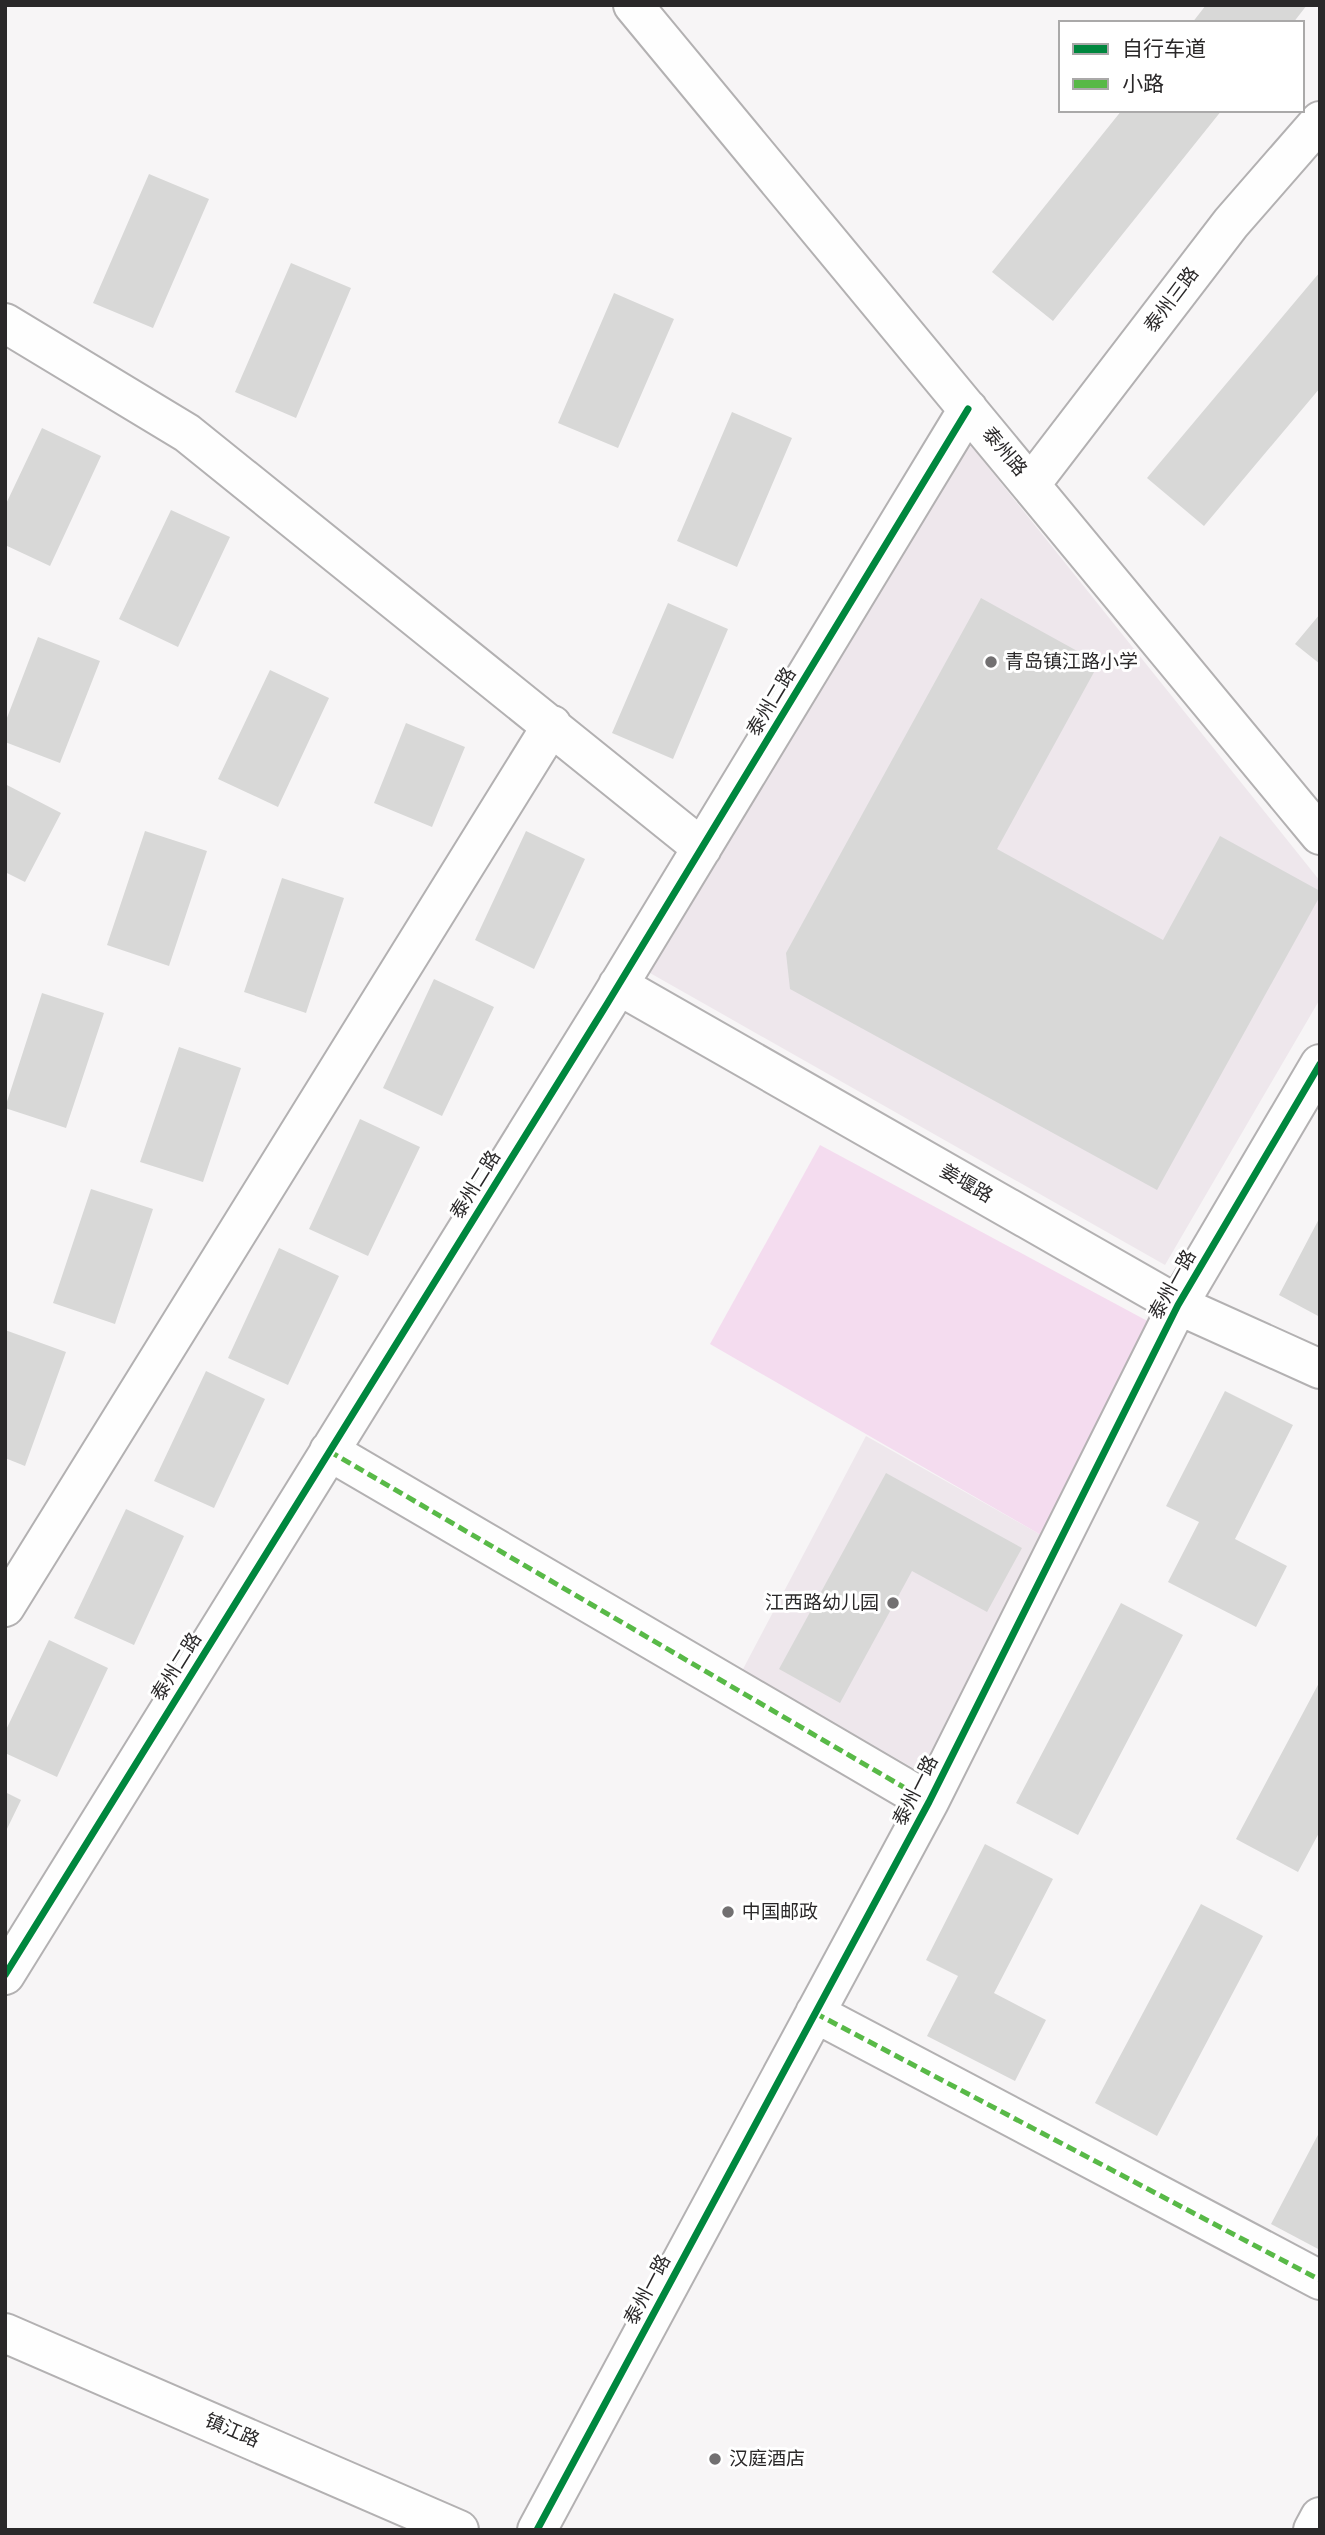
<svg xmlns="http://www.w3.org/2000/svg" width="1325" height="2535" viewBox="0 0 1325 2535" font-family="'Sofia Sans Condensed','Noto Sans SC',sans-serif">
  <rect width="100%" height="100%" fill="#f7f5f6"/>
  <path fill="#eee7ec" d="M 969,443 L 1320,881 L 1320,999 L 1165,1265 L 650,973 Z
    M 866,1436 L 1041,1535 L 924,1774 L 742,1671 Z"/>
  <path fill="#f4dcef" d="M 820,1145 L 1153,1324 L 1041,1535 L 710,1344 Z"/>
  <path fill="#d8d8d7" d="M 1206,5 L 1307,5 L 1293,23 L 1192,23 Z
    M 1122,110 L 1222,110 L 1053,321 L 992,272 Z
    M 149,174 L 209,199 L 153,328 L 93,303 Z
    M 291,263 L 351,288 L 296,418 L 235,392 Z
    M 1320,272 L 1320,388 L 1204,526 L 1147,478 Z
    M 614,293 L 674,319 L 618,448 L 558,423 Z
    M 732,412 L 792,438 L 737,567 L 677,541 Z
    M 42,428 L 101,456 L 50,566 L 5,545 L 5,506 Z
    M 171,510 L 230,537 L 178,647 L 119,619 Z
    M 981,598 L 1099,663 L 997,849 L 1163,940 L 1220,836 L 1320,891 L 1320,896 L 1157,1190 L 790,989 L 786,953 Z
    M 668,603 L 728,629 L 673,759 L 612,733 Z
    M 1320,614 L 1320,664 L 1295,644 Z
    M 38,637 L 100,661 L 60,763 L 5,742 L 5,723 Z
    M 270,670 L 329,698 L 278,807 L 218,779 Z
    M 406,723 L 465,747 L 432,827 L 374,803 Z
    M 5,784 L 61,813 L 25,882 L 5,872 Z
    M 145,831 L 207,851 L 169,966 L 107,945 Z
    M 526,831 L 585,859 L 534,969 L 475,940 Z
    M 282,878 L 344,898 L 306,1013 L 244,992 Z
    M 434,979 L 494,1007 L 442,1116 L 383,1088 Z
    M 42,993 L 104,1013 L 66,1128 L 5,1108 Z
    M 179,1047 L 241,1068 L 203,1182 L 140,1162 Z
    M 360,1119 L 420,1147 L 368,1256 L 309,1229 Z
    M 91,1189 L 153,1209 L 115,1324 L 53,1303 Z
    M 1320,1217 L 1320,1317 L 1279,1295 Z
    M 279,1248 L 339,1276 L 288,1385 L 228,1358 Z
    M 5,1330 L 66,1352 L 25,1466 L 5,1458 Z
    M 206,1371 L 265,1399 L 214,1508 L 154,1481 Z
    M 1225,1391 L 1293,1425 L 1235,1539 L 1287,1566 L 1256,1627 L 1168,1582 L 1199,1522 L 1166,1506 Z
    M 886,1473 L 1022,1548 L 987,1612 L 912,1571 L 840,1703 L 779,1669 Z
    M 126,1509 L 184,1536 L 134,1645 L 74,1618 Z
    M 1121,1603 L 1183,1635 L 1078,1835 L 1016,1803 Z
    M 49,1640 L 108,1668 L 57,1777 L 5,1753 L 5,1732 Z
    M 1320,1681 L 1320,1831 L 1298,1872 L 1236,1839 Z
    M 5,1792 L 21,1800 L 5,1833 Z
    M 985,1844 L 1053,1879 L 994,1993 L 1046,2020 L 1015,2081 L 927,2036 L 958,1976 L 926,1960 Z
    M 1201,1904 L 1263,1936 L 1157,2136 L 1095,2103 Z
    M 1320,2131 L 1320,2250 L 1271,2224 Z"/>
  <g fill="none" stroke-linecap="round" stroke-linejoin="round">
    <g stroke="#b3b1b2" stroke-width="42">
      <path id="minor" d="M 633,5 L 1320,835
        M 5,323 L 187,433 L 702,848
        M 1031,484 L 1231,223 L 1320,121
        M 618,985 L 1178,1305 L 1320,1369
        M 329,1451 L 929,1802
        M 5,1607 L 552,725
        M 5,1975 L 607,1004 L 968,409
        M 815,2013 L 1320,2280
        M 5,2333 L 459,2530
        M 537,2530 L 929,1802 L 1178,1305 L 1320,1064"/>
    </g>
    <g stroke="#b3b1b2" stroke-width="42">
      <path id="major" d="M 1313,2530 L 1320,2517"/>
    </g>
    <use href="#minor" stroke="#fefefe" stroke-width="38"/>
    <use href="#major" stroke="#fefefe" stroke-width="38"/>
    <path stroke="#58b947" stroke-width="5" stroke-dasharray="10 5" stroke-linecap="butt" d="M 329,1451 L 929,1802
      M 815,2013 L 1320,2280"/>
    <g stroke="#fff" stroke-width="11">
      <path id="cycleway" d="M 5,1975 L 607,1004 L 968,409
        M 537,2530 L 929,1802 L 1178,1305 L 1320,1064"/>
    </g>
    <use href="#cycleway" stroke="#00873e" stroke-width="7"/>
  </g>
  <g fill="#727071" stroke="#fff" stroke-width="2.5">
    <circle cx="991" cy="662" r="7"/>
    <circle cx="893" cy="1603" r="7"/>
    <circle cx="728" cy="1912" r="7"/>
    <circle cx="715" cy="2459" r="7"/>
  </g>
  <g text-anchor="middle" dominant-baseline="central" stroke-width="6" stroke-linejoin="round" paint-order="stroke">
    <g font-size="19" fill="#2a2829" stroke="#fff">
      <text transform="translate(1172 300) rotate(-53)">泰州三路</text>
      <text transform="translate(1004 452) rotate(50)">泰州路</text>
      <text transform="translate(772 702) rotate(-59)">泰州二路</text>
      <text transform="translate(966 1184) rotate(30)">姜堰路</text>
      <text transform="translate(476 1185) rotate(-58)">泰州二路</text>
      <text transform="translate(1173 1285) rotate(-61)">泰州一路</text>
      <text transform="translate(177 1667) rotate(-58)">泰州二路</text>
      <text transform="translate(916 1791) rotate(-63)">泰州一路</text>
      <text transform="translate(648 2290) rotate(-62)">泰州一路</text>
      <text transform="translate(232 2431) rotate(23)">镇江路</text>
    </g>
    <g font-size="19" fill="#2a2829" stroke="#fff" text-anchor="start">
      <text x="1005" y="662">青岛镇江路小学</text>
      <text x="879" y="1603" text-anchor="end">江西路幼儿园</text>
      <text x="742" y="1912">中国邮政</text>
      <text x="729" y="2459">汉庭酒店</text>
    </g>
  </g>
  <rect width="1325" height="2535" fill="none" stroke="#2a2829" stroke-width="14"/>
  <rect x="1059" y="21" width="245" height="91" fill="#ffffff" stroke="#aaa9a9" stroke-width="2"/>
  <rect x="1073" y="44" width="35" height="10" fill="#00873e" stroke="#aaa9a9" stroke-width="2"/>
  <text x="1122" y="56" font-size="21" fill="#2a2829">自行车道</text>
  <rect x="1073" y="79" width="35" height="10" fill="#58b947" stroke="#aaa9a9" stroke-width="2"/>
  <text x="1122" y="91" font-size="21" fill="#2a2829">小路</text>
</svg>
